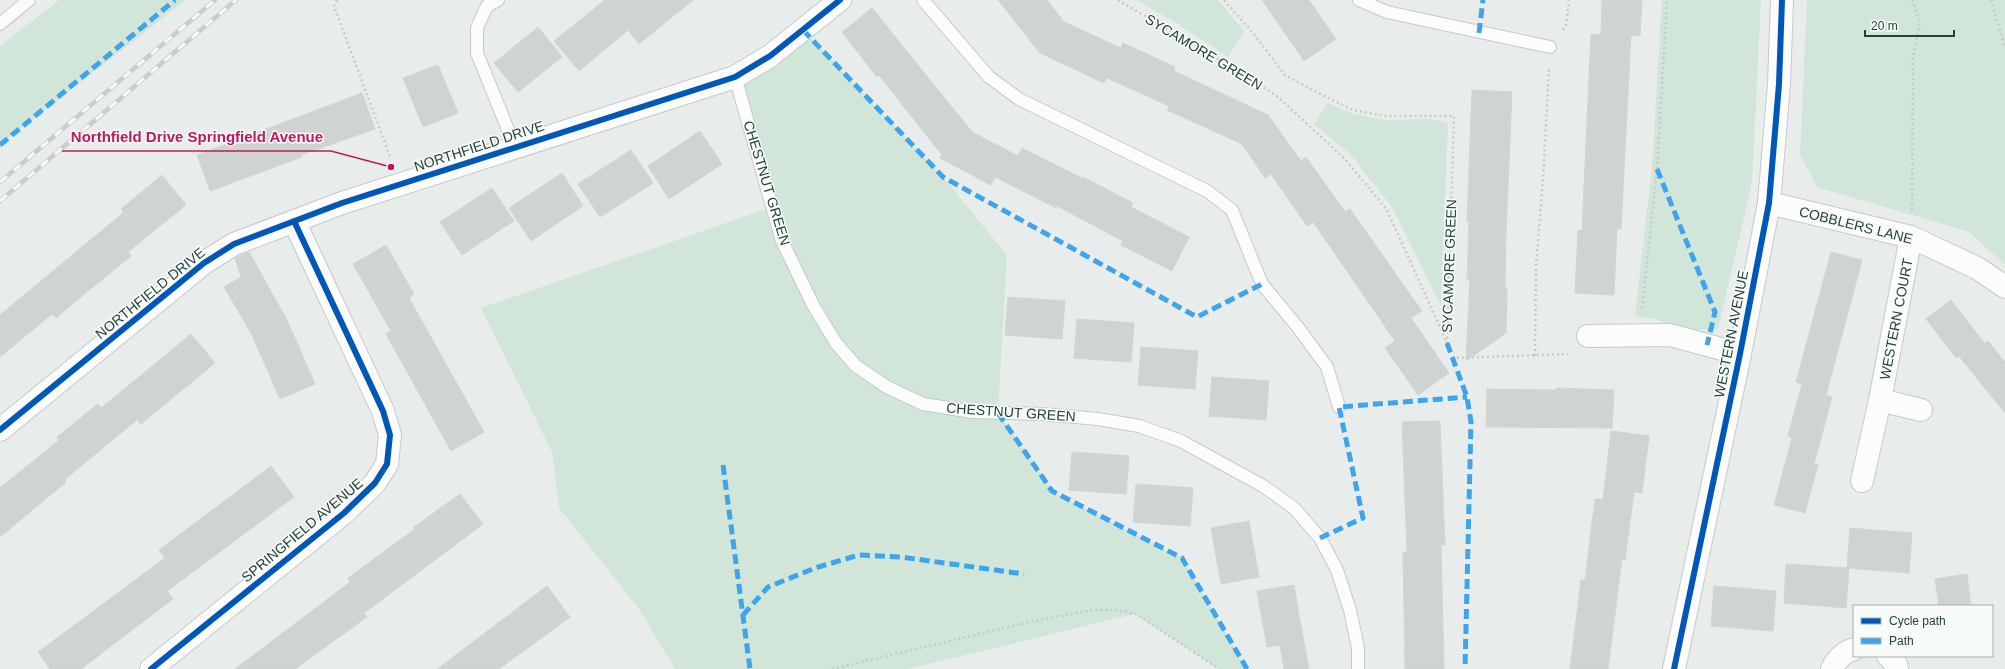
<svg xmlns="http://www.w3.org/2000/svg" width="2005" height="669" viewBox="0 0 2005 669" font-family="Arial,sans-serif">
  <rect width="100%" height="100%" fill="#e8edeb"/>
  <path fill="#d1e6d8" d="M 59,0 L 186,0 L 0,145 L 0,46 Z
    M 1136,0 L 1218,0 L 1244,31 L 1228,57 L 1176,23 Z
    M 1662,0 L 1761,0 L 1752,183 L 1718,329 L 1691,330 L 1654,319 L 1635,316 L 1652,167 Z
    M 1807,0 L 2005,0 L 2005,265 L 1969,232 L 1817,187 L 1800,155 Z
    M 803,30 L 943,177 L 1007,255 L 998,413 L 1055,493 L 1182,558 L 1247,669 L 1219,669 L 1135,614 L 908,669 L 675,669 L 639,609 L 559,508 L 552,452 L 481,308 L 772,207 L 735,77 Z
    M 1328,103 L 1353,114 L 1385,120 L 1431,119 L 1448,123 L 1441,306 L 1392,207 L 1350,154 L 1314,124 Z"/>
  <path fill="#cfd4d2" stroke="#d1d6d4" d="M 605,0 L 693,0 L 639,44 L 628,30 L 579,71 L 554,41 Z
    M 998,0 L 1047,0 L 1064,22 L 1121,48 L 1123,43 L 1175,67 L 1174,71 L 1268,115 L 1301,161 L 1306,157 L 1345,212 L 1350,209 L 1405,287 L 1422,311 L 1411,318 L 1449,373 L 1418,395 L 1385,348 L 1395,341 L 1351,277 L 1313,222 L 1307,226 L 1271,174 L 1265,178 L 1242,144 L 1167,110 L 1169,106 L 1107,78 L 1104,83 L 1040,53 Z
    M 1262,0 L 1309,0 L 1336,39 L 1304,61 Z
    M 1602,0 L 1642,0 L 1640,36 L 1631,35 L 1621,229 L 1617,229 L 1614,295 L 1575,293 L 1578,230 L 1582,231 L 1591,34 L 1601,35 Z
    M 872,8 L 972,132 L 1018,156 L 1022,148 L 1082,178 L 1083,177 L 1133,203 L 1131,207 L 1189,237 L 1172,271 L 1121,245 L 1123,241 L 1057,206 L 1056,208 L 995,177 L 991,185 L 940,158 L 942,155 L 879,75 L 877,77 L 842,32 Z
    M 538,27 L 562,57 L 518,92 L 494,63 Z
    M 438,65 L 458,113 L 423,127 L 403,78 Z
    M 1472,90 L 1512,92 L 1506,232 L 1505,288 L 1507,289 L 1506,333 L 1466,361 L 1470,278 L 1467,280 L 1469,221 L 1467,221 Z
    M 362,93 L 375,129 L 301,155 L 302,157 L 210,191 L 197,155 Z
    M 700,131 L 722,164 L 669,199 L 648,166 Z
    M 631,150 L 653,183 L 600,217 L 578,184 Z
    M 562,173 L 583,206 L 531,241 L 509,208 Z
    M 162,175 L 186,205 L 128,252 L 131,256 L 76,301 L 56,318 L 52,314 L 0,357 L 0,315 L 124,212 L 121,209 Z
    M 492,188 L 514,221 L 462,255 L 440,222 Z
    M 386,245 L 414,294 L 409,298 L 484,432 L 451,451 L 386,334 L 391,331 L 353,264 Z
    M 249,252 L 287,320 L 315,384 L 280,399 L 251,333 L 224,287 L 241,277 L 235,258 Z
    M 1831,252 L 1862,260 L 1826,395 L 1832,397 L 1814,464 L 1818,465 L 1805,513 L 1774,505 L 1792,438 L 1788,436 L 1802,384 L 1796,382 Z
    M 1008,297 L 1065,301 L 1062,339 L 1005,335 Z
    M 1951,300 L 1985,344 L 1988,341 L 2005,362 L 2005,413 L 1959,356 L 1956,358 L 1926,319 Z
    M 1077,319 L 1134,323 L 1131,362 L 1074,358 Z
    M 191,334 L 215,363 L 141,424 L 137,420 L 64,480 L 66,482 L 0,537 L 0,488 L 59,440 L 57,437 L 98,404 L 101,408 Z
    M 1141,347 L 1198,351 L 1195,389 L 1138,385 Z
    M 1212,377 L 1269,381 L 1266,420 L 1209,416 Z
    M 1556,388 L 1614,390 L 1612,428 L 1486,427 L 1487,389 L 1556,390 Z
    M 1440,421 L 1445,545 L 1441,545 L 1444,669 L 1405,669 L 1403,552 L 1407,552 L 1402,422 Z
    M 1611,431 L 1649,436 L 1642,493 L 1634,492 L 1625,560 L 1622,559 L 1608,669 L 1570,669 L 1581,580 L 1585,580 L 1595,499 L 1603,500 Z
    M 1072,452 L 1129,456 L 1126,494 L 1069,490 Z
    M 271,466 L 294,497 L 167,591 L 173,599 L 81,669 L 50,669 L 38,652 L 165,558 L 159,550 Z
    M 1136,484 L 1193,488 L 1190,526 L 1133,522 Z
    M 460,494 L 483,524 L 364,613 L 367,617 L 295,669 L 235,669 L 350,582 L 348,578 L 415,529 L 414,527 Z
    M 1249,521 L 1259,577 L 1221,584 L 1211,528 Z
    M 1850,528 L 1912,533 L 1909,573 L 1847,568 Z
    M 1786,564 L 1849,568 L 1846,608 L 1784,603 Z
    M 1967,574 L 1971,606 L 1939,606 L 1935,579 Z
    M 1294,585 L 1299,615 L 1309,669 L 1284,669 L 1280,645 L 1267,647 L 1257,591 Z
    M 547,586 L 570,617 L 499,669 L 437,669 Z
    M 1714,586 L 1776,591 L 1773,631 L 1711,626 Z"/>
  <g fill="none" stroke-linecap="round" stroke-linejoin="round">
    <g stroke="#c5cac8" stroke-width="14">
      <path id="service" d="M 498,0 L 487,6 L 477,28 L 477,53 L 515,147
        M 923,0 L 989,77 L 1019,99 L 1207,191 L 1232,210 L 1262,284 L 1300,330 L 1327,367 L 1339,407
        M 1359,0 L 1387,12 L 1550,47
        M 0,24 L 29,0
        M 735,77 L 782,241 L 813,305 L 836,343 L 856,366 L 887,387 L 923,404 L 973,412 L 1042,414 L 1098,419 L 1139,426 L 1181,441 L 1263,486 L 1294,508 L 1320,538 L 1337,570 L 1350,610 L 1358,648 L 1358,669"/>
    </g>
    <g stroke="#c5cac8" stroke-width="24">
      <path id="minor" d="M 1769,203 L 1911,237 L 1977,268 L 2005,287
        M 1588,336 L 1670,335 L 1740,354
        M 1880,400 L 1921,410
        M 0,430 L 204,263 L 234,244 L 342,203 L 735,77 L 770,56 L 840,0
        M 1862,481 L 1880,400 L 1911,237
        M 1888,656 L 1896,664 L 1897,669
        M 151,669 L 344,513 L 375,483 L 387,464 L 390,435 L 383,411 L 294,221
        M 1832,669 C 1836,660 1844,652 1854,649"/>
    </g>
    <g stroke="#c5cac8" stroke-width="24">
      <path id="tertiary" d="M 1674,669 L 1740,354 L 1769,203 L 1779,84 L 1782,0"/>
    </g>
    <path stroke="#c3ccca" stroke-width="2.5" stroke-dasharray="2 3" stroke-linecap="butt" d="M 337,0 L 334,6 L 391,159
      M 1118,0 L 1246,76 L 1278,97 L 1345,159 L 1387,210 L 1447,343 L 1454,116 L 1385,116 L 1353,110 L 1314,91 L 1285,75 L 1253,33 L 1224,0
      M 1991,0 L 2005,48
      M 1563,30 L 1566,25 L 1569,0
      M 1912,210 L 1913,57 L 1920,21 L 1912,0
      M 1642,308 L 1657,169 L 1667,0
      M 1535,356 L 1536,266 L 1543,179 L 1549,69
      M 1452,358 L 1568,354
      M 832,669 L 1034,621 L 1092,610 L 1118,610 L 1136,614 L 1219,669"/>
    <use href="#service" stroke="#fcfcfc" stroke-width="12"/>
    <use href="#minor" stroke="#fcfcfc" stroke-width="22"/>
    <use href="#tertiary" stroke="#fcfcfc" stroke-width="22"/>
    <g stroke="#c9cdcc" stroke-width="4.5">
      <path id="rail" d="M 0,182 L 215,0
        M 0,201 L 236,0"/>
    </g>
    <use href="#rail" stroke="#f7fbf9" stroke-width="3" stroke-dasharray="9" stroke-linecap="butt"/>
    <path stroke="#3ea4ec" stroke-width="5" stroke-dasharray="10 5" stroke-linecap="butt" d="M 803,30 L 943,177 L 1197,317 L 1262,284
      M 1479,33 L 1483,0
      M 0,145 L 175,0
      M 1657,169 L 1715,312 L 1707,345
      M 1447,343 L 1467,397 L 1471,422 L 1465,669
      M 998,413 L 1052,491 L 1182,558 L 1247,669
      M 723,465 L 750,669
      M 1320,538 L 1363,518 L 1339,407 L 1467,397
      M 743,615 L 768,587 L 815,568 L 859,555 L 901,557 L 1024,574"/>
    <g stroke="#f7fbf9" stroke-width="8">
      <path id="cycleway" d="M 0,430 L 204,263 L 234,244 L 342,203 L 735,77 L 770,56 L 840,0
        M 151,669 L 344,513 L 375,483 L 387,464 L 390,435 L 383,411 L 294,221
        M 1674,669 L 1740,354 L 1769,203 L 1779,84 L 1782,0"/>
    </g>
    <use href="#cycleway" stroke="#0057b8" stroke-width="6"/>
  </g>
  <g text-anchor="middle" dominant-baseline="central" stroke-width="3" stroke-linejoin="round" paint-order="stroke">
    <g font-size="14" fill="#24423a" stroke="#f7fbf9">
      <text transform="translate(1204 52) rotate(31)">SYCAMORE GREEN</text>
      <text transform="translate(479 146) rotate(-18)">NORTHFIELD DRIVE</text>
      <text transform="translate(767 183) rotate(73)">CHESTNUT GREEN</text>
      <text transform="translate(1856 225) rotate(14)">COBBLERS LANE</text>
      <text transform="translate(1449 266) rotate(-88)">SYCAMORE GREEN</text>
      <text transform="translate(150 293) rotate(-39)">NORTHFIELD DRIVE</text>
      <text transform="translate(1896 319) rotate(-79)">WESTERN COURT</text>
      <text transform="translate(1731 334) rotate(-79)">WESTERN AVENUE</text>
      <text transform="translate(1011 412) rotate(4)">CHESTNUT GREEN</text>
      <text transform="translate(302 530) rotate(-40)">SPRINGFIELD AVENUE</text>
    </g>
  </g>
  <path fill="none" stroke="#c2185b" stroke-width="1.5" d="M391 167L331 151H62"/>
  <circle fill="#c2185b" stroke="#f7fbf9" stroke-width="1.5" cx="391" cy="167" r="4"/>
  <g font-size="15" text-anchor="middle" font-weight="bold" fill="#c2185b" stroke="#f7fbf9" stroke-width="3" stroke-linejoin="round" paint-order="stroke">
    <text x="197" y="142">Northfield Drive Springfield Avenue</text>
  </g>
  <rect x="1853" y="605" width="140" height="52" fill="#f7fbf9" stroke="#a3b1ad"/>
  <rect x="1861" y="618" width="20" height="6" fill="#0057b8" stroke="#a3b1ad"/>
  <text x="1889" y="625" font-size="12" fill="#24423a">Cycle path</text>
  <rect x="1861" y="638" width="20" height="6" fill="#3ea4ec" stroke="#a3b1ad"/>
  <text x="1889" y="645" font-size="12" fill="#24423a">Path</text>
  <path d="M1865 30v6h89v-6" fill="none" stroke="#24423a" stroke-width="2"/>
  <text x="1871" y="30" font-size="12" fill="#24423a" stroke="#f7fbf9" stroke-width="3" paint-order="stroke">20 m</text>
</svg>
